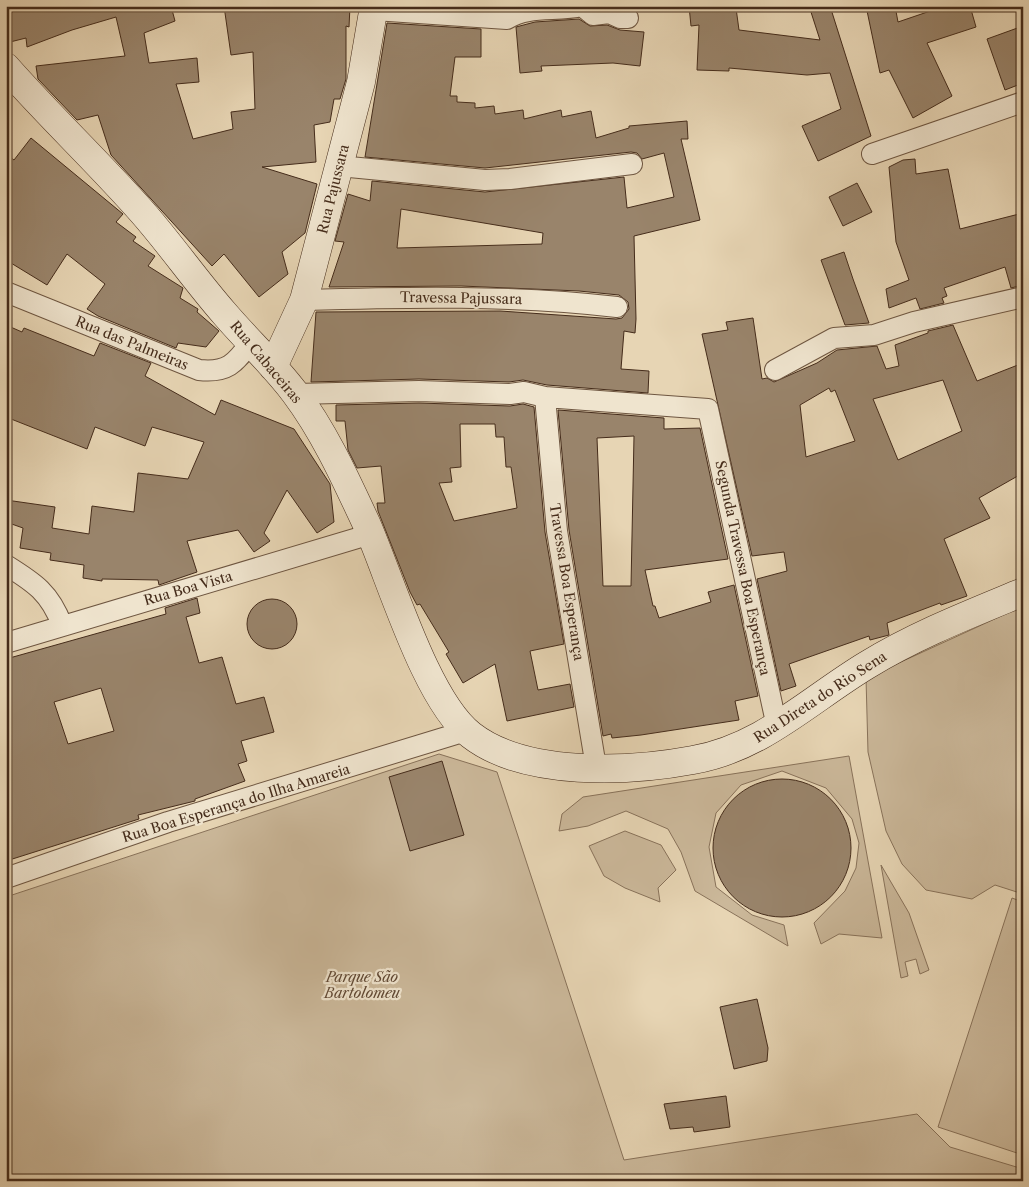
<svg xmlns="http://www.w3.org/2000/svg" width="1029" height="1187" viewBox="0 0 1029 1187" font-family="'Libre Caslon Text',serif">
  <rect width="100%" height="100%" fill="#e7d5b4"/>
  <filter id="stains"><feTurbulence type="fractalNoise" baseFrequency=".004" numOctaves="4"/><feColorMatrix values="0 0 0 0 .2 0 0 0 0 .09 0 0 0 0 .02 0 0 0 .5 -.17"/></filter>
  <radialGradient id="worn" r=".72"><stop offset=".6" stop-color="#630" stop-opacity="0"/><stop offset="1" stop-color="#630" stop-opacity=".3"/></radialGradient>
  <path fill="#cbb89a" stroke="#88725a" d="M 1023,606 L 1023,894 L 995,885 L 972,899 L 926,890 L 902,864 L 886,831 L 868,752 L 866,678 Z
    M 439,754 L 497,772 L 624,1160 L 917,1114 L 950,1147 L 1023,1169 L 1023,1181 L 6,1181 L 6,897 Z
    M 849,756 L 882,938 L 839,934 L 821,944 L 814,923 L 845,891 L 856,868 L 859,843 L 852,819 L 826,788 L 782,771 L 741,785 L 716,813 L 709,847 L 716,887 L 752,915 L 784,925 L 788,946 L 695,891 L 681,852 L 668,829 L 626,811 L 588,826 L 559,831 L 562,814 L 583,797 Z
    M 625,831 L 661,845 L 676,870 L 658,888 L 660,902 L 625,888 L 604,876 L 589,846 Z
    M 881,865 L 909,913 L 929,970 L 920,974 L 916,959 L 905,962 L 908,976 L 901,978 Z
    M 1012,898 L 1023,902 L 1023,1155 L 938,1127 Z"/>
  <path fill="#99846b" stroke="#452c1b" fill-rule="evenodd" d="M 6,6 L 171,6 L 175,21 L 144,33 L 149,63 L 197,58 L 199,82 L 176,84 L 193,139 L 233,129 L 231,112 L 255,109 L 253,52 L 231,55 L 224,6 L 350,6 L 349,27 L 346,26 L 346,79 L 340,99 L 334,99 L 330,122 L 314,125 L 316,162 L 262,167 L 317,184 L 305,233 L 282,252 L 288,274 L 259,297 L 224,254 L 212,266 L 111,155 L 98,115 L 77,120 L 38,79 L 36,66 L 125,56 L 116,17 L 72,30 L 27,47 L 26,38 L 6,43 Z
    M 689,6 L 736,8 L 739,30 L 820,40 L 810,9 L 830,6 L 871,136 L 818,161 L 802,126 L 841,109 L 830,73 L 807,75 L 729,68 L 729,71 L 697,70 L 699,25 L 691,26 Z
    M 866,6 L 895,6 L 898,22 L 945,6 L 970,6 L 976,27 L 927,43 L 952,96 L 913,118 L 889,70 L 880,73 Z
    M 579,19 L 590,26 L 607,25 L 620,30 L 644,32 L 640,66 L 613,63 L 541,66 L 542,71 L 520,73 L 516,27 L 535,22 Z
    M 387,23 L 481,29 L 481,57 L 455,57 L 450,96 L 457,96 L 457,102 L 475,103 L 475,108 L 494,106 L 495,114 L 523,110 L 524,119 L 561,110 L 562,117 L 591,111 L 596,138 L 629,128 L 629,126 L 687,121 L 688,139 L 681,139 L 700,220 L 634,236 L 636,319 L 635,333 L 624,331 L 621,369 L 649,371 L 648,393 L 547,385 L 523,380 L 509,382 L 419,379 L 311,382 L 316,312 L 500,311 L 616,319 L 622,318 L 629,309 L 628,302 L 619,295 L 579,291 L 461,286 L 329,287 L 344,242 L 335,241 L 348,194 L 370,201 L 372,181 L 485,192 L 624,177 L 627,208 L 674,197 L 664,153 L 642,159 L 637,153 L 631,152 L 485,168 L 365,157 ZM 401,209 L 543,233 L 542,244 L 397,248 Z
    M 1023,26 L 1023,83 L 1005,90 L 987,39 Z
    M 31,138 L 123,214 L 116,222 L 136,237 L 133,241 L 155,256 L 148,266 L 183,288 L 180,298 L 198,309 L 197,312 L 219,331 L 206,347 L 178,343 L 176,348 L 98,316 L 87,309 L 105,284 L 67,254 L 47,285 L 6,260 L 6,154 L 14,160 Z
    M 915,159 L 916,174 L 948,169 L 960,229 L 1023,213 L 1023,285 L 1011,288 L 1005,267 L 944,288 L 947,296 L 942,298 L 944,303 L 920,309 L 916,298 L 889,308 L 886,289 L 909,280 L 896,242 L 889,167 L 903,160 Z
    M 857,183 L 872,212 L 843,226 L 829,197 Z
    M 844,252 L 853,279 L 869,323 L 845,325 L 821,260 Z
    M 753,318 L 762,379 L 767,378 L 774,382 L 817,363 L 837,350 L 877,346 L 886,369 L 899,366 L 895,345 L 928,333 L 928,331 L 953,325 L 977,381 L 1023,363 L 1023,473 L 979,498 L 990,518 L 944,539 L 967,596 L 941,605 L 940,603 L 887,623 L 889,635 L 870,640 L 869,636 L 789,664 L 796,686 L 781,691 L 757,579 L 787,571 L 784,552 L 752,556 L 702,334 L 728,330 L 726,322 ZM 943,380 L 962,431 L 898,460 L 873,399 ZM 829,388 L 831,392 L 835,390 L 855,441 L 806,457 L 800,405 Z
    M 6,325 L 22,332 L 24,328 L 94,356 L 100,343 L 151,363 L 145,376 L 215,415 L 221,400 L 294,429 L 330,484 L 334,522 L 317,533 L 287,490 L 264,533 L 270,541 L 254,552 L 238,530 L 187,541 L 197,572 L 159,585 L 158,580 L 102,579 L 102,581 L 83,578 L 84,565 L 50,560 L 51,553 L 20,548 L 23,528 L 6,522 L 6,500 L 55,507 L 52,528 L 89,534 L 92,506 L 134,512 L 138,473 L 188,479 L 204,442 L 152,427 L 145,446 L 95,427 L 87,449 L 6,417 Z
    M 419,403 L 510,406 L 523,404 L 534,407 L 545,532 L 564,644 L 530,651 L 538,690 L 570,684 L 574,707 L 507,721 L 495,664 L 463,683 L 446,654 L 449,652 L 420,604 L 417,605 L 410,592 L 378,511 L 377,503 L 385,503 L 381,466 L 357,468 L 348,450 L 345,421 L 336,421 L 336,405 ZM 460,424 L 495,424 L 496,437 L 504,437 L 506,467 L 511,467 L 517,508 L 454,521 L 439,483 L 452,482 L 450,468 L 461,467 Z
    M 558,410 L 664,418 L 664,429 L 700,428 L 728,559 L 645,570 L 653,606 L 655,606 L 659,618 L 711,602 L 708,592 L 734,585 L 758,696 L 735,701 L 739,720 L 641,735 L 612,738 L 611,734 L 603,736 L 569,530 ZM 634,436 L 631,586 L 603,586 L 597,438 Z
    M 197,598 L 200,613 L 186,617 L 199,663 L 222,657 L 236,704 L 264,697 L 274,732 L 241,741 L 247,761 L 238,764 L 245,781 L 195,799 L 195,801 L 138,815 L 139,819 L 6,861 L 6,659 L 166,614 L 165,608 ZM 101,688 L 114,731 L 68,744 L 54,702 Z
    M247 624a25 25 0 1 1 50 0a25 25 0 1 1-50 0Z
    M 442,761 L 464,835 L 410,851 L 389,777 Z
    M713 848a69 69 0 1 1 138 0a69 69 0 1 1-138 0Z
    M 757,999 L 768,1048 L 767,1061 L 734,1069 L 720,1007 Z
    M 726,1096 L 730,1127 L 694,1132 L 693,1127 L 670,1129 L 664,1104 Z"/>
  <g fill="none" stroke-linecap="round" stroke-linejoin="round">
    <g stroke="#6e5641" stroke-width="22">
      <path id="street" d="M 582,6 L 593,15 L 609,13 L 620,18 L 628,18
        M 374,10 L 507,19 C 528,5 557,12 581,6
        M 872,154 L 1023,102
        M 339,166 L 485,180 L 510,179 L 632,164
        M 6,292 L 199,370 C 227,373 235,364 251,342
        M 304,300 C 409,297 513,295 617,307
        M 775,370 L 834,338 L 874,335 L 914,322 L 1023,297
        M 296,394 L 419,391 L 510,394 L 524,392 L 545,397 L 708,409 L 777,727
        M 545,397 L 557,531 L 596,767
        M 6,565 C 35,583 50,593 62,625
        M 6,643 L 371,534
        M 6,878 L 168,822 L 466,731"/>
    </g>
    <g stroke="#452c1b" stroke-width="29">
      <path id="secondary" d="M 6,67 C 50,117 99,163 143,213 C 171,245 196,281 224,313 C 247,340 274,365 295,393 C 325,433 346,480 367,525 C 391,580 426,700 471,735 C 525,777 629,772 693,760 C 762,748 809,700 867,665 C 916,635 970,614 1023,592
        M 273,367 L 304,300 L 361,82 L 374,6"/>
    </g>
    <use href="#street" stroke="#efe4ce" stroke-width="20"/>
    <use href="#secondary" stroke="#efe4ce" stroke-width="28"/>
  </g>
  <g text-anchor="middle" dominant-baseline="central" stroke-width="4.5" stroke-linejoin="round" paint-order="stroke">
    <g font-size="14" fill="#452c1b" stroke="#efe4ce">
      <text transform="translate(333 189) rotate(-76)">Rua Pajussara</text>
      <text transform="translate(461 298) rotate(1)">Travessa Pajussara</text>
      <text transform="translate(132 343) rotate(22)">Rua das Palmeiras</text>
      <text transform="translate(266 362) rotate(50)">Rua Cabaceiras</text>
      <text transform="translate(743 568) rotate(78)">Segunda Travessa Boa Esperança</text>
      <text transform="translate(567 582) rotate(81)">Travessa Boa Esperança</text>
      <text transform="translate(188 588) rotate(-16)">Rua Boa Vista</text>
      <text transform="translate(820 697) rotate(-33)">Rua Direta do Rio Sena</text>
      <text transform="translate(236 803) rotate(-17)">Rua Boa Esperança do Ilha Amareia</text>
    </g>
    <g font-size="14" font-style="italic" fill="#604834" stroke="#efe4ce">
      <text x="362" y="977">Parque São<tspan x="362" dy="16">Bartolomeu</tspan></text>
    </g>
  </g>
  <rect width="1029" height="1187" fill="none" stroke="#e7d5b4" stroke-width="25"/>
  <rect x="8" y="8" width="1014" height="1172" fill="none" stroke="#452c1b" stroke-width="2.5"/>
  <rect x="12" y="12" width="1004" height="1162" fill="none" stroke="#452c1b"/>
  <rect width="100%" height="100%" filter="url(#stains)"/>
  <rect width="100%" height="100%" fill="url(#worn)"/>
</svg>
